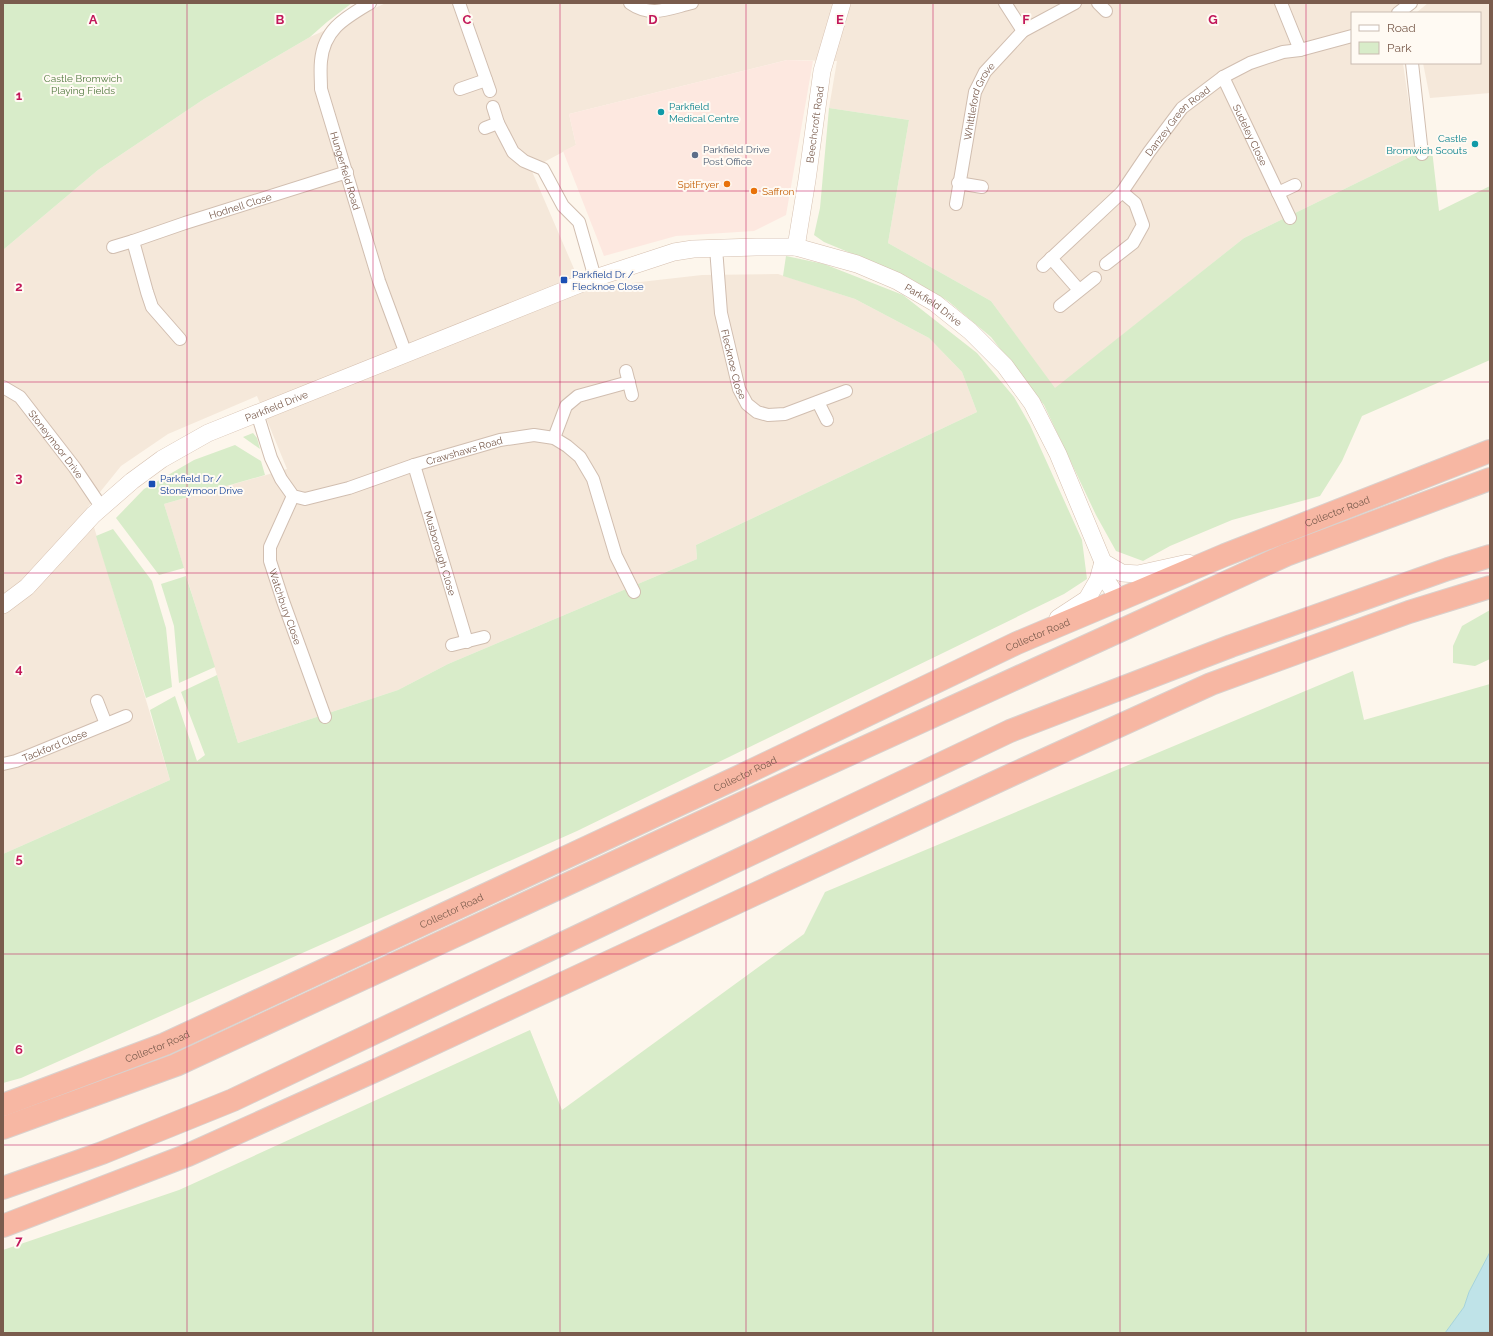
<svg xmlns="http://www.w3.org/2000/svg" width="1493" height="1336" viewBox="0 0 1493 1336" font-family="Raleway,sans-serif">
  <rect width="100%" height="100%" fill="#fdf6ec"/>
  <path fill="#f5e8da" d="M 386,3 L 1400,3 L 1394,9 L 1394,13 L 1352,13 L 1352,63 L 1403,63 L 1416,154 L 1244,238 L 1055,389 L 991,301 L 888,243 L 909,120 L 829,108 L 837,61 L 787,60 L 569,114 L 576,145 L 531,169 L 584,292 L 605,286 L 702,275 L 778,274 L 855,299 L 929,338 L 962,372 L 977,412 L 696,545 L 697,559 L 448,664 L 398,690 L 238,743 L 164,504 L 287,469 L 257,396 L 168,434 L 121,466 L 88,507 L 170,780 L 3,854 L 3,250 L 98,170 L 204,99 L 310,37 Z
    M 1428,3 L 1490,3 L 1490,93 L 1430,98 L 1423,63 L 1480,63 L 1480,13 L 1416,13 Z"/>
  <path fill="#fde8e0" d="M 787,60 L 813,61 L 786,215 L 754,231 L 676,236 L 604,256 L 563,151 L 576,145 L 569,114 Z"/>
  <path fill="#d8ecc9" d="M 3,3 L 352,3 L 327,22 L 310,37 L 204,99 L 98,170 L 3,250 Z
    M 829,108 L 909,120 L 888,243 L 991,301 L 1055,388 L 1244,238 L 1416,154 L 1432,150 L 1439,211 L 1490,186 L 1490,360 L 1362,416 L 1342,461 L 1320,496 L 1232,520 L 1170,546 L 1143,561 L 1116,551 L 1096,515 L 1044,405 L 991,337 L 948,301 L 906,276 L 824,242 L 814,235 L 820,208 Z
    M 786,256 L 824,264 L 903,295 L 977,353 L 1014,397 L 1030,425 L 1082,540 L 1087,579 L 1064,594 L 577,831 L 21,1078 L 3,1083 L 3,854 L 170,780 L 150,710 L 175,696 L 197,761 L 205,755 L 181,692 L 217,675 L 238,743 L 398,690 L 448,664 L 697,559 L 696,545 L 977,412 L 962,372 L 929,338 L 855,299 L 783,276 Z
    M 253,433 L 257,438 L 260,449 L 243,437 Z
    M 235,445 L 261,461 L 265,475 L 164,504 L 184,568 L 159,575 L 116,518 L 144,489 L 194,460 Z
    M 113,529 L 152,581 L 166,628 L 172,687 L 146,698 L 96,536 Z
    M 186,576 L 215,667 L 179,683 L 174,626 L 161,584 Z
    M 1490,610 L 1490,659 L 1475,666 L 1453,663 L 1453,646 L 1462,626 Z
    M 1353,671 L 1364,720 L 1490,684 L 1490,1252 L 1469,1292 L 1464,1307 L 1445,1333 L 3,1333 L 3,1250 L 179,1190 L 530,1030 L 562,1110 L 804,934 L 825,892 Z"/>
  <path fill="#bfe3e8" stroke="#a5d3da" d="M 1490,1252 L 1490,1332 L 1445,1333 L 1464,1307 L 1469,1292 Z"/>
  <g fill="none" stroke-linecap="round" stroke-linejoin="round">
    <g stroke="#d1beb0" stroke-width="14">
      <g id="street">
        <path id="s1" d="M 370,3 C 345,18 324,29 321,61 C 320,70 321,80 321,89 L 379,281 L 406,354"/>
        <path d="M 459,3 L 490,91"/>
        <path d="M 630,3 C 651,18 670,8 692,3"/>
        <path d="M 1005,3 L 1023,31"/>
        <path d="M 1098,3 L 1106,11"/>
        <path d="M 1281,3 L 1300,50"/>
        <path d="M 1398,13 L 1411,3"/>
        <path d="M 1412,63 L 1422,154"/>
        <path id="s2" d="M 1223,77 L 1290,218"/>
        <path d="M 460,89 L 486,80"/>
        <path d="M 493,107 L 498,123 L 513,152 L 524,161 L 543,169 L 563,206 L 579,222 L 595,278"/>
        <path d="M 485,128 L 498,123"/>
        <path d="M 958,183 L 982,187"/>
        <path d="M 1278,193 L 1295,185"/>
        <path id="s3" d="M 956,204 L 975,92 L 985,72 L 1023,31 L 1075,3"/>
        <path d="M 113,247 L 133,241"/>
        <path id="s4" d="M 716,248 L 721,313 L 739,389 L 747,404 L 757,412 L 768,415 L 785,414 L 846,391"/>
        <path d="M 1051,258 L 1079,290"/>
        <path d="M 1106,264 L 1133,243 L 1143,225 L 1135,203 L 1122,192"/>
        <path id="s5" d="M 1043,266 L 1122,192 L 1149,152 L 1182,108 L 1223,77 L 1250,63 L 1283,52 L 1300,50 L 1352,36"/>
        <path d="M 1060,306 L 1095,278"/>
        <path id="s6" d="M 180,339 L 152,307 L 147,292 L 133,241 L 185,223 L 347,172"/>
        <path d="M 626,371 L 632,395"/>
        <path id="s7" d="M 3,387 L 20,397 L 75,468 L 102,508"/>
        <path d="M 818,402 L 827,420"/>
        <path id="s8" d="M 257,413 L 271,458 L 281,479 L 293,496 L 305,499 L 349,488 L 414,465 L 500,440 L 534,435 L 554,438 L 567,446 L 580,457 L 593,479 L 616,556 L 634,592"/>
        <path d="M 554,438 L 566,406 L 578,396 L 629,382"/>
        <path id="s9" d="M 414,465 L 467,642"/>
        <path id="s10" d="M 293,496 L 270,547 L 270,561 L 283,601 L 325,717"/>
        <path d="M 452,645 L 484,637"/>
        <path d="M 97,701 L 106,724"/>
        <path id="s11" d="M 3,764 L 16,761 L 126,716"/>
      </g>
    </g>
    <g stroke="#d6c0b0" stroke-width="18">
      <g id="secondary">
        <path id="s12" d="M 796,247 L 807,180 L 822,71 L 842,3"/>
        <path d="M 1103,562 L 1122,573 L 1138,574 L 1188,563"/>
        <path id="s13" d="M 3,605 L 27,587 L 93,515 L 132,481 L 162,459 L 208,433 L 595,278 L 674,252 L 693,249 L 756,247 L 796,247 L 857,264 L 897,281 L 935,303 L 970,331 L 1005,366 L 1032,403 L 1058,454 L 1103,562 L 1108,583 L 1119,599"/>
        <path d="M 1058,618 L 1087,599 L 1098,580 L 1103,562"/>
      </g>
    </g>
    <g stroke="#dad1cd" stroke-width="24">
      <g id="highway">
        <path id="s14" d="M 3,1105 L 165,1044 L 736,778 L 1017,643 L 1225,555 L 1490,451"/>
        <path d="M 3,1128 L 176,1065 L 747,801 L 1286,555 L 1490,479"/>
        <path d="M 3,1188 L 102,1153 L 233,1100 L 1010,731 L 1231,646 L 1448,569 L 1490,556"/>
        <path d="M 3,1226 L 188,1155 L 381,1068 L 1011,775 L 1211,684 L 1409,612 L 1490,587"/>
      </g>
    </g>
    <use href="#street" stroke="#fff" stroke-width="12"/>
    <use href="#secondary" stroke="#fff" stroke-width="17"/>
    <use href="#highway" stroke="#f7b7a3" stroke-width="22"/>
  </g>
  <path fill="none" stroke="#c2185b" stroke-width="1" stroke-opacity="0.55" d="M 187,3 L 187,1333M 373,3 L 373,1333M 560,3 L 560,1333M 746,3 L 746,1333M 933,3 L 933,1333M 1120,3 L 1120,1333M 1306,3 L 1306,1333M 3,191 L 1490,191M 3,382 L 1490,382M 3,573 L 1490,573M 3,763 L 1490,763M 3,954 L 1490,954M 3,1145 L 1490,1145"/>
  <g fill="#0f9aa8" stroke="#fffaf3" stroke-width="1.5">
    <circle cx="661" cy="112" r="4"/>
    <circle cx="1475" cy="144" r="4"/>
  </g>
  <circle fill="#5c6f8a" stroke="#fffaf3" stroke-width="1.5" cx="695" cy="155" r="4"/>
  <g fill="#e8710a" stroke="#fffaf3" stroke-width="1.5">
    <circle cx="727" cy="184" r="4"/>
    <circle cx="754" cy="191" r="4"/>
  </g>
  <g fill="#1a4fb4" stroke="#fffaf3" stroke-width="1.5">
    <rect x="560" y="276" width="8" height="8" rx="2"/>
    <rect x="148" y="480" width="8" height="8" rx="2"/>
  </g>
  <g text-anchor="middle" dominant-baseline="central" stroke-width="4" stroke-linejoin="round" paint-order="stroke">
    <g font-size="10" fill="#537a41" stroke="#fffaf3">
      <text x="83" y="78">Castle Bromwich<tspan x="83" dy="12">Playing Fields</tspan></text>
    </g>
    <g font-size="10" fill="#7a5c4d" stroke="#fffaf3">
      <text stroke="none"><textPath href="#s3" startOffset="106">Whittleford Grove</textPath></text>
      <text stroke="none"><textPath href="#s5" startOffset="199">Danzey Green Road</textPath></text>
      <text stroke="none"><textPath href="#s12" startOffset="124">Beechcroft Road</textPath></text>
      <text stroke="none"><textPath href="#s2" startOffset="64">Sudeley Close</textPath></text>
      <text stroke="none"><textPath href="#s1" startOffset="193">Hungerfield Road</textPath></text>
      <text stroke="none"><textPath href="#s6" startOffset="224">Hodnell Close</textPath></text>
      <text stroke="none"><textPath href="#s13" startOffset="1042">Parkfield Drive</textPath></text>
      <text stroke="none"><textPath href="#s4" startOffset="118">Flecknoe Close</textPath></text>
      <text stroke="none"><textPath href="#s13" startOffset="343">Parkfield Drive</textPath></text>
      <text stroke="none"><textPath href="#s7" startOffset="79">Stoneymoor Drive</textPath></text>
      <text stroke="none"><textPath href="#s8" startOffset="270">Crawshaws Road</textPath></text>
      <text stroke="none"><textPath href="#s14" startOffset="1461">Collector Road</textPath></text>
      <text stroke="none"><textPath href="#s9" startOffset="92">Musborough Close</textPath></text>
      <text stroke="none"><textPath href="#s10" startOffset="118">Watchbury Close</textPath></text>
      <text stroke="none"><textPath href="#s14" startOffset="1137">Collector Road</textPath></text>
      <text stroke="none"><textPath href="#s11" startOffset="55">Tackford Close</textPath></text>
      <text stroke="none"><textPath href="#s14" startOffset="813">Collector Road</textPath></text>
      <text stroke="none"><textPath href="#s14" startOffset="489">Collector Road</textPath></text>
      <text stroke="none"><textPath href="#s14" startOffset="165">Collector Road</textPath></text>
    </g>
    <g font-size="10" fill="#0d838f" stroke="#fffaf3" text-anchor="start">
      <text x="669" y="106">Parkfield<tspan x="669" dy="12">Medical Centre</tspan></text>
      <text x="1467" y="138" text-anchor="end">Castle<tspan x="1467" dy="12">Bromwich Scouts</tspan></text>
    </g>
    <g font-size="10" fill="#4e5e75" stroke="#fffaf3" text-anchor="start">
      <text x="703" y="149">Parkfield Drive<tspan x="703" dy="12">Post Office</tspan></text>
    </g>
    <g font-size="10" fill="#c56008" stroke="#fffaf3" text-anchor="end">
      <text x="719" y="184">SpitFryer</text>
      <text x="762" y="191" text-anchor="start">Saffron</text>
    </g>
    <g font-size="10" fill="#164399" stroke="#fffaf3" text-anchor="start">
      <text x="572" y="274">Parkfield Dr /<tspan x="572" dy="12">Flecknoe Close</tspan></text>
      <text x="160" y="478">Parkfield Dr /<tspan x="160" dy="12">Stoneymoor Drive</tspan></text>
    </g>
  </g>
  <g font-size="13" text-anchor="middle" font-weight="bold" fill="#c2185b" stroke="#fffaf3" stroke-width="4" stroke-linejoin="round" paint-order="stroke">
    <text x="93" y="24">A</text>
    <text x="280" y="24">B</text>
    <text x="467" y="24">C</text>
    <text x="653" y="24">D</text>
    <text x="840" y="24">E</text>
    <text x="1026" y="24">F</text>
    <text x="1213" y="24">G</text>
    <text x="19" y="100">1</text>
    <text x="19" y="291">2</text>
    <text x="19" y="482">3</text>
    <text x="19" y="673">4</text>
    <text x="19" y="863">5</text>
    <text x="19" y="1054">6</text>
    <text x="19" y="1245">7</text>
  </g>
  <rect width="1493" height="1336" fill="none" stroke="#7a5c4d" stroke-width="8"/>
  <rect x="1351" y="12" width="130" height="52" fill="#fffaf3" stroke="#cabbb1"/>
  <rect x="1359" y="25" width="20" height="6" fill="#ffffff" stroke="#cabbb1"/>
  <text x="1387" y="32" font-size="12" fill="#7a5c4d">Road</text>
  <rect x="1359" y="42" width="20" height="12" fill="#d8ecc9" stroke="#cabbb1"/>
  <text x="1387" y="52" font-size="12" fill="#7a5c4d">Park</text>
</svg>
